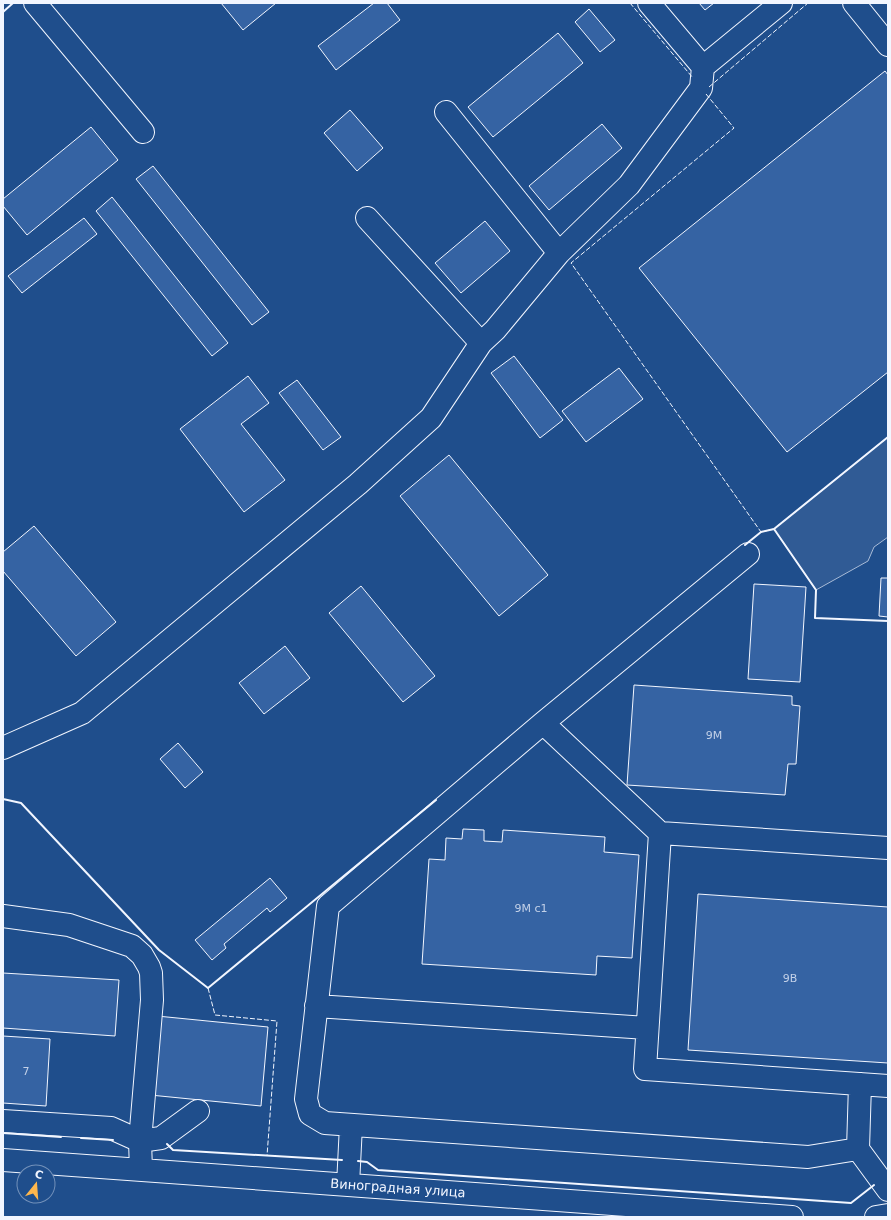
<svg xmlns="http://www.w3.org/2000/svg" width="891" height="1220" viewBox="0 0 891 1220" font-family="'DejaVu Sans',sans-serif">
  <rect width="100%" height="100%" fill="#1f4e8c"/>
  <path fill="#305b95" stroke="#a8bbd7" d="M 888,437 L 888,537 L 874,547 L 868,561 L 816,590 L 774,529 Z"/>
  <path fill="#3563a3" stroke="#f2f6ff" d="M 221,3 L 276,3 L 243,30 Z
    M 374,3 L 387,3 L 400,20 L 336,70 L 318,46 Z
    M 699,3 L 714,3 L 705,10 Z
    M 589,9 L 615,40 L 600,52 L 575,22 Z
    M 558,33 L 583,63 L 493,137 L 468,107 Z
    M 885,71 L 888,75 L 888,372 L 787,452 L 639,268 Z
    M 350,110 L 383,148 L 357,171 L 324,133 Z
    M 602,124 L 622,148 L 549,210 L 529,186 Z
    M 91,127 L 118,160 L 27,235 L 3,206 L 3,199 Z
    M 153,166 L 269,312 L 252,325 L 136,179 Z
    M 112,197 L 228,343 L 212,356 L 96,211 Z
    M 84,218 L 97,234 L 22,293 L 8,276 Z
    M 485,221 L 510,251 L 461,293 L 435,263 Z
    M 514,356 L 563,420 L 540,438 L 491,373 Z
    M 619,368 L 643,399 L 586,442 L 562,411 Z
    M 248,376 L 269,403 L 241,424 L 285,480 L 244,512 L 180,429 Z
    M 297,380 L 341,437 L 323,450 L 279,393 Z
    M 449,455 L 548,575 L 499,616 L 400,496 Z
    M 34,526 L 116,622 L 76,656 L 3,571 L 3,552 Z
    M 881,578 L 888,578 L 888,617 L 879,616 Z
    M 754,584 L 806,587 L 800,682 L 748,679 Z
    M 361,586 L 435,676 L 403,702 L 329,613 Z
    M 285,646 L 310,678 L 264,714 L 239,683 Z
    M 634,685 L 792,696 L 792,705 L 800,706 L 796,764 L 788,764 L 785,795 L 627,785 Z
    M 178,743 L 203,772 L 185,788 L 160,759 Z
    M 463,829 L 484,830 L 484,841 L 502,842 L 503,830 L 605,837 L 604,852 L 639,855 L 632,958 L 597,956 L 596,975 L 422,964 L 429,859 L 445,860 L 446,838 L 462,839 Z
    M 270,878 L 287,898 L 270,912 L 267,908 L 224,944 L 226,948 L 212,960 L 195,940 Z
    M 698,894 L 888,907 L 888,1063 L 688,1050 Z
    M 3,973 L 119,980 L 115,1036 L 3,1028 Z
    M 157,1016 L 268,1027 L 261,1106 L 150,1095 Z
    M 3,1036 L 50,1039 L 46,1106 L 3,1103 Z"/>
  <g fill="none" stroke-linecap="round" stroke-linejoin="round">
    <g stroke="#f2f6ff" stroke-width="24">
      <path id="minor" d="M 35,3 L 143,132
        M 649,3 L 703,67
        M 854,3 L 888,45
        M 703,67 L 781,3
        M 446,112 L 559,253
        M 367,218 L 481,343
        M 748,554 L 543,723 L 328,906 L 306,1099 L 310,1114 L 325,1123 L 808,1157 L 858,1149
        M 543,723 L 660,833
        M 3,748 L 82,713 L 358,484 L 431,418 L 481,343 L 495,330 L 559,253 L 629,185 L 701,88 L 703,67
        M 888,848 L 660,833 L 645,1069 L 888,1086
        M 3,916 L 69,925 L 132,946 L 142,955 L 149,967 L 151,973 L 152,1000 L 140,1141 L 141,1170
        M 316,1006 L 647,1028
        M 860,1084 L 858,1149 L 888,1190
        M 3,1121 L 111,1128 L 140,1141 L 161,1138 L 198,1111
        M 3,1160 L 792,1217
        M 348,1185 L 351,1125
        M 876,1217 L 888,1215"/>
    </g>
    <use href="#minor" stroke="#1f4e8c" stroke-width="22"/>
    <path stroke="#f2f6ff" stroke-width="1" stroke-dasharray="5 2" stroke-linecap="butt" d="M 630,3 L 693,78
      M 709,87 L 808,3
      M 706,94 L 734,128 L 571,263 L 761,532 L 774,529 L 888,437
      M 208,988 L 215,1015 L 277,1021 L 267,1156"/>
    <path stroke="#f2f6ff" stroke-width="2" d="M 3,12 L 13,3
      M 774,529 L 816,590 L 815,618 L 888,621
      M 745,545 L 761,532 L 774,529 L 888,437
      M 3,799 L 21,803 L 159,950 L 208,988 L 436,800
      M 3,1133 L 61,1137
      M 81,1138 L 113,1140
      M 167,1144 L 173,1150 L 342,1160
      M 358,1161 L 367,1162 L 378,1170 L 851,1203 L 874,1185"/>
  </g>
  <g text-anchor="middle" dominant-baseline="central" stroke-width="3" stroke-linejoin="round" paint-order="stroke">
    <g font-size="11" fill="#c3d1e8">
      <text x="714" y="735">9М</text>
      <text x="531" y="908">9М с1</text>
      <text x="790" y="978">9В</text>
      <text x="26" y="1071">7</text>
    </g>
    <g font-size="13" fill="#f2f6ff" stroke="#1f4e8c">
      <text transform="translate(398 1188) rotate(4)">Виноградная улица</text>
    </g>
  </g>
  <rect width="891" height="1220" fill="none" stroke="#f2f6ff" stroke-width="8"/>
  <g transform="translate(36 1184) rotate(17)"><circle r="19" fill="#1f4e8c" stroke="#7391ba"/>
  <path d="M0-3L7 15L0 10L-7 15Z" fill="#ffb74d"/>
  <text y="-6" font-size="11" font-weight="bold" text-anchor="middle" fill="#f2f6ff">С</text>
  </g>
</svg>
